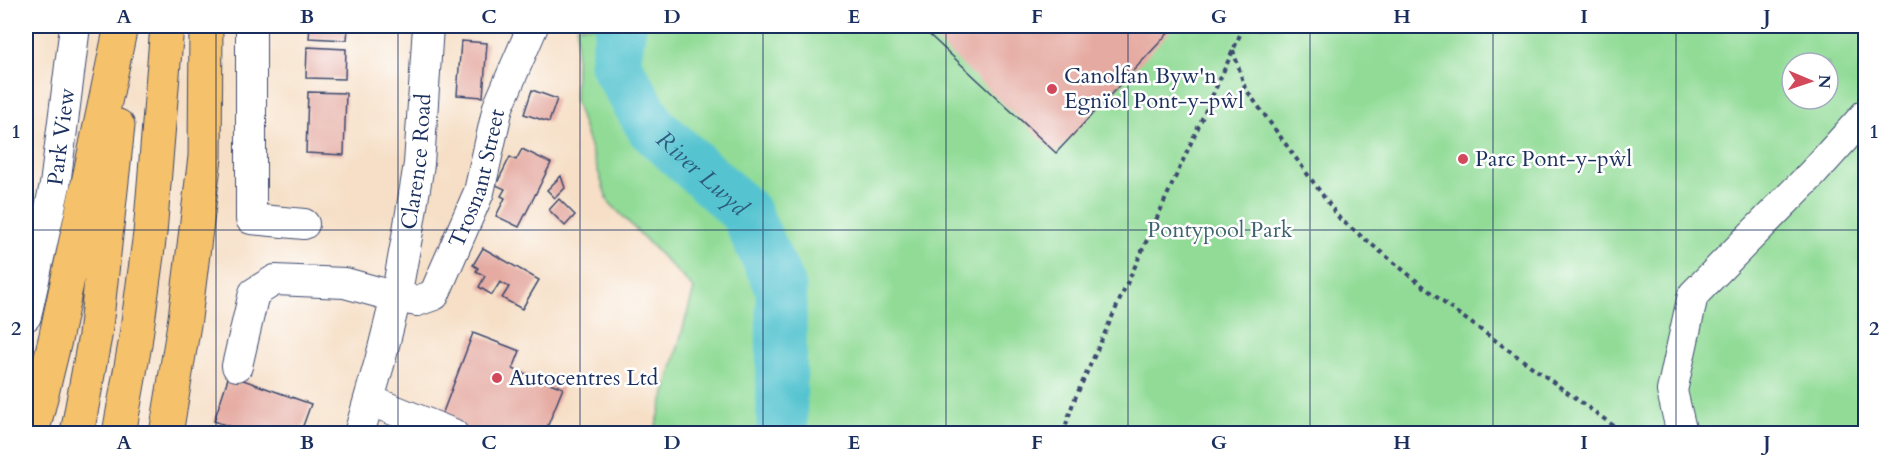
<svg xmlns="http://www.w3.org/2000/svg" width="1891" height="459" viewBox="0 0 1891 459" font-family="Cardo,serif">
  <rect width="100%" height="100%" fill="#fff"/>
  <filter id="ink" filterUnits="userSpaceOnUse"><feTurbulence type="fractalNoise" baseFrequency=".0167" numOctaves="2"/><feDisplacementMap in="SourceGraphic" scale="12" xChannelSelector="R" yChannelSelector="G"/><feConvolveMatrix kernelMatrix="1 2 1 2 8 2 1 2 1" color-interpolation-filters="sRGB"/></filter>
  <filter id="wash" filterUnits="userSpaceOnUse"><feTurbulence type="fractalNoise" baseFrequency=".008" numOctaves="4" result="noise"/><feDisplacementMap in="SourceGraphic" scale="24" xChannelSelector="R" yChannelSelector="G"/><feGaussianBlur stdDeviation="1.35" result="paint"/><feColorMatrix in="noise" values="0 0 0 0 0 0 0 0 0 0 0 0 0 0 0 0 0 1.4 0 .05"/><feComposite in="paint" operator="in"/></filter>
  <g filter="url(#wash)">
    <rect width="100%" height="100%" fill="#f6dfc6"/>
    <path fill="#91db96" stroke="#56857a" stroke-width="1.5" fill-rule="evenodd" d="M 577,26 L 1865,26 L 1865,433 L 654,433 L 694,289 L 608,201 L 575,101 ZM 1792,63 L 1828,63 L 1828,99 L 1792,99 Z"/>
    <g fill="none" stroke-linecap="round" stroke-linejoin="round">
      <path stroke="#57c4d0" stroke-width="51" id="s1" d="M 621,26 L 615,64 L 652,128 L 745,212 L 781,288 L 782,434"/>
    </g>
    <g id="blocks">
      <path fill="#e5aba2" d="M 310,26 L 348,26 L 347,40 L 309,38 Z
        M 920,26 L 1175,26 L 1056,153 Z
        M 461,41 L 487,43 L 483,97 L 457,95 Z
        M 307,47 L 346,49 L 345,79 L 306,78 Z
        M 532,90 L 557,99 L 549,122 L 524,114 Z
        M 308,92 L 346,93 L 344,155 L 306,153 Z
        M 522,149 L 551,163 L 519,227 L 496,216 L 505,198 L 501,196 L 505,189 L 496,185 L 510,157 L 516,160 Z
        M 561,176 L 565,188 L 555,198 L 547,190 Z
        M 559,199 L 575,215 L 565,226 L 549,210 Z
        M 483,248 L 539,280 L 522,309 L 502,298 L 509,287 L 500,282 L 492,295 L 479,287 L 485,276 L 476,271 L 478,268 L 473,265 Z
        M 473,333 L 520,351 L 513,369 L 563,388 L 546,430 L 555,434 L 475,434 L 440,420 Z
        M 229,375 L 311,404 L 300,434 L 234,434 L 236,429 L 214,421 Z"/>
    </g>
  </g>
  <g filter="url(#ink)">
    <use href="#blocks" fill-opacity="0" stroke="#3c496e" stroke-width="1.5"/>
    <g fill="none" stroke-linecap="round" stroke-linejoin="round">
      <g stroke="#3c496e" stroke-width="32">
        <g id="minor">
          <path d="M 251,26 L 251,219 L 304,224"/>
          <path id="s2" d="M 26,316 L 55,185 L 75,26"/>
          <path id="s3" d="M 237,366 L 254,293 L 275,280 L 345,283 L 396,297 L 417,301 L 434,295 L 479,192 L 498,107 L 533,26"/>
          <path d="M 369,400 L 453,434"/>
          <path id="s4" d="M 359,434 L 380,361 L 396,297 L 407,237 L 419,164 L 428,26"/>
          <path d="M 1682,434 L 1672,391 L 1693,295 L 1813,173 L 1866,114"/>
        </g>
      </g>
      <g stroke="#3c496e" stroke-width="35">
        <path id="major" d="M 32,434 L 55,340 L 121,26
          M 77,434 L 95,336 L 118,126
          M 119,434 L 135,344 L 150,233 L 167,26
          M 166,434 L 185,318 L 205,157 L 206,26"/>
      </g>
      <path stroke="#3c496e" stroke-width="4" stroke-dasharray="4.5 4.5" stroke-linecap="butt" d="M 1233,50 L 1245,88 L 1340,219 L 1449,307 L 1625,434
        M 1063,434 L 1073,403 L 1244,26"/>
      <use href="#minor" stroke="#fff" stroke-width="30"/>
      <use href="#major" stroke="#f5c16b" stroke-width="33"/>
    </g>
  </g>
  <path fill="none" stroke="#1b2f5e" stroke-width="1.5" stroke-opacity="0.55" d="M 216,26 L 216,434M 398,26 L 398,434M 580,26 L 580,434M 763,26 L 763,434M 946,26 L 946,434M 1128,26 L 1128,434M 1310,26 L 1310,434M 1493,26 L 1493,434M 1676,26 L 1676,434M 26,230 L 1866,230"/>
  <g fill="#d1495b" stroke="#fff" stroke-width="2">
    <circle cx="1052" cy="89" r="6"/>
    <circle cx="1463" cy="159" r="6"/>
    <circle cx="497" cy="378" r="6"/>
  </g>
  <g text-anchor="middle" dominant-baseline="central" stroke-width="5" stroke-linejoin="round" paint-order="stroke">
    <g font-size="22" fill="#1b2f5e" stroke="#fff" text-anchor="start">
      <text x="1064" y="76">Canolfan Byw'n<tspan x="1064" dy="25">Egnïol Pont-y-pŵl</tspan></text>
      <text x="1475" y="159">Parc Pont-y-pŵl</text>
      <text x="509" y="378">Autocentres Ltd</text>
    </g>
    <g font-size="22" fill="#1b2f5e" stroke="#fff">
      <text stroke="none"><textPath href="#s2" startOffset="183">Park View</textPath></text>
      <text stroke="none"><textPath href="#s4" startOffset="279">Clarence Road</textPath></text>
      <text stroke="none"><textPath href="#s3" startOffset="387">Trosnant Street</textPath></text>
    </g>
    <g font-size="22" fill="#3e636f" stroke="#fff">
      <text x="1220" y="230">Pontypool Park</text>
    </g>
    <g font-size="24" font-style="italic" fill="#2d5c80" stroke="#fff">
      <text stroke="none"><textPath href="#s1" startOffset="180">River Lwyd</textPath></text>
    </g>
  </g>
  <rect width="1891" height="459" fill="none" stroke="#fff" stroke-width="66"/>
  <g transform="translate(1810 81) rotate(92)"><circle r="28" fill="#ffffff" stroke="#a4acbf" stroke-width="1.5"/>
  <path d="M0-4.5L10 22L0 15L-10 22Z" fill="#d1495b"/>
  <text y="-9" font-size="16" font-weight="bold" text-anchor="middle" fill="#1b2f5e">N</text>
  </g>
  <rect x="33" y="33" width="1825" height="393" fill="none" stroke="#1b2f5e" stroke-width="2"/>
  <g font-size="20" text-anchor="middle" font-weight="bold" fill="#1b2f5e">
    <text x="124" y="23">A</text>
    <text x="307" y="23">B</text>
    <text x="489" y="23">C</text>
    <text x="672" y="23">D</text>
    <text x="854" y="23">E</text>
    <text x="1037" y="23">F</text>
    <text x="1219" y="23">G</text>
    <text x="1402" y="23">H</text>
    <text x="1584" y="23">I</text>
    <text x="1767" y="23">J</text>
    <text x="16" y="138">1</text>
    <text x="1874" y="138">1</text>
    <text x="16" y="335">2</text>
    <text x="1874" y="335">2</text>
    <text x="124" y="449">A</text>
    <text x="307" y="449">B</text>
    <text x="489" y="449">C</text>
    <text x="672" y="449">D</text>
    <text x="854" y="449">E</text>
    <text x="1037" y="449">F</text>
    <text x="1219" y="449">G</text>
    <text x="1402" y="449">H</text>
    <text x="1584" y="449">I</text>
    <text x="1767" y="449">J</text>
  </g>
</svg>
